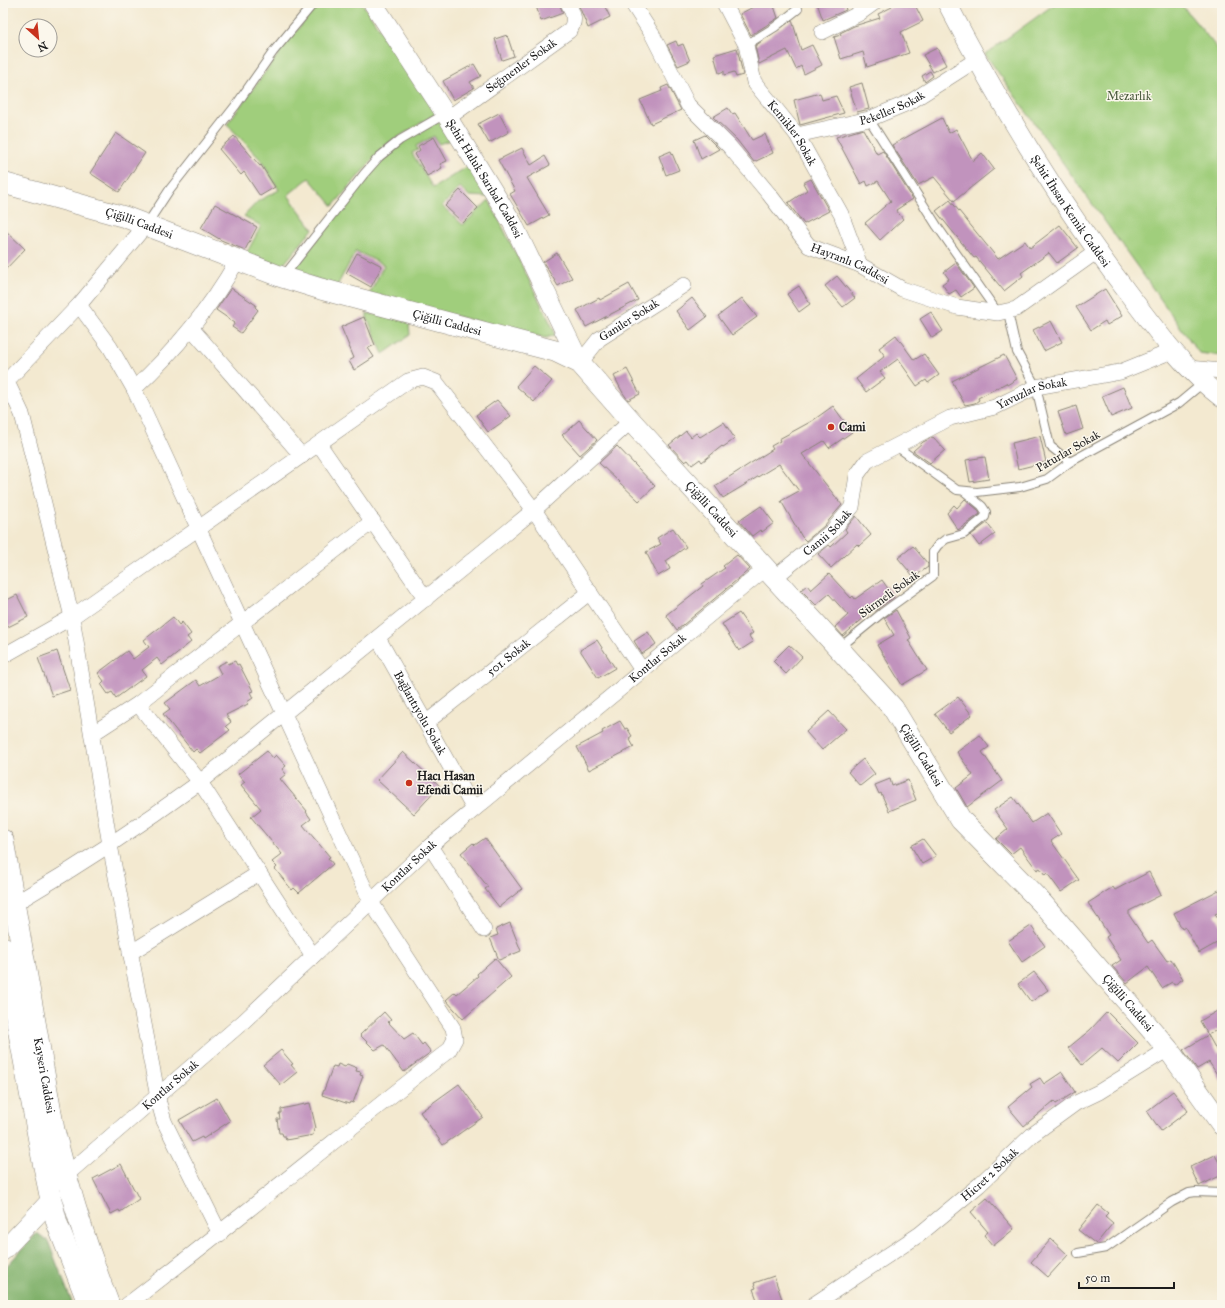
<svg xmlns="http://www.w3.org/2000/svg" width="1225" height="1308" viewBox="0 0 1225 1308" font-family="'IM FELL Great Primer',serif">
  <rect width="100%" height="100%" fill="#fbf7ec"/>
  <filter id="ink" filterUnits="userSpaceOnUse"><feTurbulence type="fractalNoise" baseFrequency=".025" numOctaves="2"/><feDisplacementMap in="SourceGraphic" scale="8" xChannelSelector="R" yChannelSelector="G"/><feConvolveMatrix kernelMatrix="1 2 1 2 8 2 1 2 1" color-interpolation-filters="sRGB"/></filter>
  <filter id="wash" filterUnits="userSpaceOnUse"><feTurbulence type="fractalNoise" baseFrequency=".012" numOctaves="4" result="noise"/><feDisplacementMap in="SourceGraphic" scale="16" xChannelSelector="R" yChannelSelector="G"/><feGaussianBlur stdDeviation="0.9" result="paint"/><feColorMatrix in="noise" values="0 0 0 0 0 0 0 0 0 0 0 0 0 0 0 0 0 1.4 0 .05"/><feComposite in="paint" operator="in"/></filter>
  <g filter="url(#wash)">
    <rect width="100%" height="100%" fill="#f3e9d0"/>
    <path fill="#a0ce7b" stroke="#5e754c" d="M 320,3 L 362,3 L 437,113 L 384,146 L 333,206 L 309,178 L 288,195 L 313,229 L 279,270 L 246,254 L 261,226 L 244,216 L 258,201 L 279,190 L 261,160 L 227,124 L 291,37 Z
      M 1056,3 L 1180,3 L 1222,54 L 1222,356 L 1199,353 L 985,54 Z
      M 444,120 L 455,138 L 439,144 L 434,136 L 416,146 L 418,150 L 412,153 L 433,188 L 470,165 L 488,197 L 469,196 L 460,187 L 442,206 L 463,225 L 489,200 L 554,330 L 555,335 L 546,338 L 369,295 L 384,265 L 356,251 L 337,286 L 299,273 L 297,266 C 334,218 383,138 444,120 Z
      M 367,313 L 409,322 L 410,335 L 383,354 L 367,318 Z"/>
    <path fill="#80b16b" stroke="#4e6644" d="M 37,1233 L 48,1241 L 73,1305 L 3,1305 L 3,1270 Z"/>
    <g id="blocks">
      <path fill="#c193bd" d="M 535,3 L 559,3 L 563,13 L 541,21 Z
        M 586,3 L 603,3 L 610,17 L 588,28 L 579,6 Z
        M 751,3 L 773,3 L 778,18 L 751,35 L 740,14 L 753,7 Z
        M 817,3 L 844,3 L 846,10 L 823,20 Z
        M 890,3 L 914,3 L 923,21 L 901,32 L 909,53 L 867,67 L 863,52 L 841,59 L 834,37 L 841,35 L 840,33 L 854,26 L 880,18 L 878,14 L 892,7 Z
        M 792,20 L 801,50 L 812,45 L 822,65 L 804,74 L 801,66 L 796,69 L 787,50 L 759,64 L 755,46 Z
        M 507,35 L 514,56 L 502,60 L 495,39 Z
        M 676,41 L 678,46 L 683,44 L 690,61 L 678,66 L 667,45 Z
        M 737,48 L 743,75 L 736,77 L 734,72 L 724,75 L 724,71 L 719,73 L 714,55 Z
        M 937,48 L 946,65 L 933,72 L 923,55 Z
        M 474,64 L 481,76 L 470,82 L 474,88 L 453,100 L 443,81 Z
        M 930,71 L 933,76 L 925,82 L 922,76 Z
        M 862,83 L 869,109 L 857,112 L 849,87 Z
        M 668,85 L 681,110 L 651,124 L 640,100 L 662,91 L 661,88 Z
        M 820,93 L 822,100 L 836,96 L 844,113 L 800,125 L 794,100 Z
        M 728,108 L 732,114 L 735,113 L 752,140 L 765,134 L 773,153 L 754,162 L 737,140 L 713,117 Z
        M 499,113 L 509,132 L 489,143 L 478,124 Z
        M 942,118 L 949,133 L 956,129 L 973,161 L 982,153 L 994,169 L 954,201 L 934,177 L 918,185 L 892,145 Z
        M 863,129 L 877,154 L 883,151 L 913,199 L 896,210 L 903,219 L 880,240 L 865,223 L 891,201 L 878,181 L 868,186 L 866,181 L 861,184 L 836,137 Z
        M 116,133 L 145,153 L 119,192 L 90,173 Z
        M 705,135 L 719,149 L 701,159 L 694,140 Z
        M 234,136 L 260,166 L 261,165 L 275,187 L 260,196 L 244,172 L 241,175 L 219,149 Z
        M 434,137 L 447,161 L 440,164 L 442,168 L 427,176 L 415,154 L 420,150 L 418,146 Z
        M 522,148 L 531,165 L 545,156 L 550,165 L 527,178 L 549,215 L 529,226 L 510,194 L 515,191 L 498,160 Z
        M 671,151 L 679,170 L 666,175 L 659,156 Z
        M 811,179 L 829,211 L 804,224 L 788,203 L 807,190 L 803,183 Z
        M 460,190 L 478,208 L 463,223 L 445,206 Z
        M 950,200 L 998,259 L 1025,241 L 1030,248 L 1060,225 L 1078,248 L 1057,263 L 1049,253 L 1021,273 L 1023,276 L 1004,291 L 976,257 L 974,258 L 936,211 Z
        M 215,204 L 257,227 L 245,250 L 221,240 L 201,228 Z
        M 3,228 L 25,249 L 3,272 Z
        M 357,253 L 382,266 L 371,287 L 346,273 Z
        M 557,253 L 572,278 L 558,286 L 543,262 Z
        M 956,263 L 974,288 L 961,297 L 956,290 L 949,294 L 942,284 L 949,279 L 944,272 Z
        M 837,276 L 855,298 L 843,307 L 825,286 Z
        M 629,284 L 638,300 L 586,327 L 577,310 L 599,298 L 600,300 Z
        M 799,286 L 810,304 L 799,312 L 787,294 Z
        M 231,288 L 256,305 L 255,307 L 258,310 L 241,333 L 232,327 L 235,323 L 216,310 Z
        M 1105,289 L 1122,316 L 1107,325 L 1105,321 L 1091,330 L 1076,307 Z
        M 692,298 L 707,317 L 690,330 L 676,311 Z
        M 742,298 L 757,317 L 732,335 L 718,316 Z
        M 931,312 L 943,331 L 932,338 L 920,319 Z
        M 364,317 L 375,345 L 368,348 L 374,357 L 354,370 L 349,361 L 354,358 L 341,327 Z
        M 1051,321 L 1062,342 L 1044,351 L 1033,330 Z
        M 896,335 L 914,360 L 924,354 L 939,375 L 928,383 L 926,380 L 917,386 L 898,359 L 880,372 L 885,378 L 866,392 L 856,379 L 885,356 L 879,348 Z
        M 1004,355 L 1017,379 L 1007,385 L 1006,383 L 978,398 L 979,400 L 975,403 L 965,405 L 952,381 Z
        M 534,366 L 552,381 L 534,402 L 516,386 Z
        M 627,369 L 640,394 L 628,400 L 623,393 L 614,376 Z
        M 1123,387 L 1132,408 L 1111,417 L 1102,396 Z
        M 497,400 L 511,416 L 488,432 L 476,415 Z
        M 833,406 L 852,432 L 829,448 L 824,441 L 802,454 L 842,505 L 824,526 L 806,541 L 802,537 L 781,501 L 799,491 L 779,464 L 723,498 L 715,486 L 773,449 L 771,446 L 780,441 L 779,439 L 812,421 Z
        M 1076,406 L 1083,429 L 1066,435 L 1058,412 Z
        M 579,420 L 597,440 L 580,455 L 562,435 Z
        M 724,422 L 735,439 L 723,447 L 722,446 L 702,462 L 700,459 L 692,465 L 688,460 L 685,462 L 669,445 L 686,431 L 691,437 L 696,433 L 700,437 Z
        M 1040,436 L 1046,462 L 1018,469 L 1012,443 Z
        M 933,437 L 945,450 L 930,463 L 913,451 L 923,442 Z
        M 617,446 L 655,486 L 639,501 L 599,463 Z
        M 985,457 L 989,479 L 970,482 L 966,460 Z
        M 965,499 L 978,510 L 980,514 L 958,530 L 947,513 L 954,505 L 957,508 Z
        M 761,506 L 774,523 L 762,532 L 760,530 L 752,536 L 739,521 Z
        M 856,516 L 871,535 L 859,546 L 857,544 L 831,568 L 818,554 L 829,545 L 831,547 L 847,532 L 845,529 Z
        M 987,523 L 995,534 L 979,546 L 971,535 Z
        M 673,528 L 686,547 L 666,561 L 670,569 L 658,576 L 646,552 L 661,544 L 657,538 Z
        M 913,546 L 928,564 L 928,567 L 914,577 L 898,558 Z
        M 737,555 L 750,569 L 677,630 L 666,615 L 703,586 L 702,584 L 725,568 L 723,566 Z
        M 829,574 L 851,598 L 853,596 L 855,599 L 882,580 L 894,597 L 875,611 L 874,609 L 843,636 L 835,627 L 848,615 L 829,594 L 816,605 L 801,590 L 807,585 L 811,590 Z
        M 17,595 L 28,617 L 6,628 L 3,621 L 3,602 Z
        M 896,610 L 911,638 L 908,640 L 927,670 L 902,685 L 877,645 L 894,635 L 884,618 Z
        M 739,613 L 753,633 L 749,636 L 753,642 L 739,651 L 722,624 Z
        M 173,617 L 179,625 L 182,622 L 191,634 L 187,637 L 191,642 L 162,665 L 157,658 L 142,670 L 146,676 L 116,698 L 112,692 L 108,694 L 101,684 L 104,681 L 98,673 L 127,651 L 133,659 L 149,647 L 144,640 Z
        M 648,632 L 656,644 L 642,654 L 634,641 Z
        M 597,640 L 615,668 L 598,678 L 580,650 Z
        M 789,645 L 802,657 L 786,674 L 773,661 Z
        M 57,651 L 70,690 L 52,696 L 38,658 Z
        M 227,661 L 228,664 L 235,661 L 237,665 L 239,664 L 253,691 L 250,692 L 253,698 L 247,702 L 248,704 L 226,715 L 231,722 L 226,726 L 230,730 L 200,753 L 196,749 L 193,752 L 163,714 L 170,709 L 165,703 L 196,680 L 200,686 L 221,674 L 217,666 Z
        M 958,697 L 972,715 L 949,732 L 935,714 Z
        M 829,711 L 846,729 L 822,750 L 806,732 Z
        M 620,721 L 625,729 L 627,728 L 632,736 L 629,738 L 634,747 L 589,770 L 577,747 L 603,733 L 602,731 Z
        M 980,735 L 989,747 L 982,752 L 1002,781 L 967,807 L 956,788 L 973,775 L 957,752 Z
        M 267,751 L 273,758 L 276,755 L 286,766 L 282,769 L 286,774 L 280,779 L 307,811 L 306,812 L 311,819 L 303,825 L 330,857 L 328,858 L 333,864 L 299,893 L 294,888 L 292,890 L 275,869 L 277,867 L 272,862 L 282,854 L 251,817 L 261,809 L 241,785 L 245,782 L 238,774 Z
        M 403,752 L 440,786 L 414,814 L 377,780 Z
        M 863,759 L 875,774 L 860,786 L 848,772 Z
        M 890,779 L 892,786 L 908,780 L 916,800 L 889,811 L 881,793 L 879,794 L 875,785 Z
        M 1013,797 L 1032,823 L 1047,813 L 1061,834 L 1051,841 L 1079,880 L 1061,892 L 1047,873 L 1045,875 L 1040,868 L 1037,870 L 1020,847 L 1011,854 L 996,839 L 1008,829 L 994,810 Z
        M 485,838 L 522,889 L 499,907 L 485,889 L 488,887 L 461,853 L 473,843 L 475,845 Z
        M 923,839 L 936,856 L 922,864 L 911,846 Z
        M 1149,872 L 1161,895 L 1129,911 L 1129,915 L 1148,943 L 1152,940 L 1167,961 L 1171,959 L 1183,979 L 1174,985 L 1172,982 L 1162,988 L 1148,967 L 1127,983 L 1112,966 L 1121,960 L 1106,937 L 1109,935 L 1088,903 L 1113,887 L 1115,890 Z
        M 1219,890 L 1222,896 L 1222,911 L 1215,914 L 1222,926 L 1222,940 L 1199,953 L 1185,927 L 1182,929 L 1174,913 Z
        M 510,923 L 521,951 L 499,960 L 490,938 L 498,935 L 496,929 Z
        M 1031,926 L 1045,946 L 1022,962 L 1008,941 Z
        M 495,958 L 511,977 L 463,1019 L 446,1000 L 455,992 L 457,994 L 478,976 L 477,974 Z
        M 1034,972 L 1048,990 L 1031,1002 L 1018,984 Z
        M 1217,1011 L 1222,1020 L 1222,1027 L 1208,1035 L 1200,1021 Z
        M 384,1012 L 391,1020 L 388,1022 L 404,1039 L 413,1033 L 422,1045 L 424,1043 L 431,1052 L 404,1072 L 384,1045 L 375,1050 L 360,1035 Z
        M 1107,1012 L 1138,1043 L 1118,1063 L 1102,1048 L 1082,1065 L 1068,1048 L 1090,1030 Z
        M 1208,1035 L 1218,1053 L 1222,1051 L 1222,1082 L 1209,1062 L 1197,1069 L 1183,1050 Z
        M 281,1050 L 293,1064 L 291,1065 L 297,1072 L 281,1085 L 263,1065 Z
        M 338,1064 L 345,1067 L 347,1064 L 357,1068 L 356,1071 L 361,1072 L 360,1075 L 363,1076 L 353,1103 L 350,1102 L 349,1104 L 322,1095 L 333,1066 L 337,1067 Z
        M 1062,1072 L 1075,1092 L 1056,1104 L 1054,1101 L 1024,1126 L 1008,1107 L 1032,1087 L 1030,1084 L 1040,1078 L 1044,1084 Z
        M 459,1084 L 483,1117 L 443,1145 L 420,1112 Z
        M 1173,1091 L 1188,1111 L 1161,1131 L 1147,1111 Z
        M 217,1098 L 230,1121 L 203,1139 L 202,1137 L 192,1142 L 179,1120 Z
        M 310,1103 L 316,1128 L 314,1129 L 313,1135 L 286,1140 L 285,1136 L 283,1136 L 282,1133 L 279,1133 L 277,1119 L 280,1119 L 279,1113 L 281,1113 L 281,1109 Z
        M 1215,1155 L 1222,1168 L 1222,1175 L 1199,1186 L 1190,1167 Z
        M 121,1164 L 139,1199 L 120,1212 L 119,1210 L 111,1214 L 93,1179 Z
        M 987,1198 L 1014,1229 L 993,1246 L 984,1235 L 988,1232 L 971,1212 Z
        M 1098,1205 L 1108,1213 L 1105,1216 L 1113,1223 L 1096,1244 L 1078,1230 Z
        M 1051,1239 L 1068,1255 L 1048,1277 L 1031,1262 Z
        M 774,1276 L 784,1305 L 759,1305 L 753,1289 L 756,1288 L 754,1283 Z"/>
    </g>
  </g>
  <g filter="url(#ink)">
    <use href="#blocks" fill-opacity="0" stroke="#888276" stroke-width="1"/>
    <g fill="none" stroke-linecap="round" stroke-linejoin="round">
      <g stroke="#888276" stroke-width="10">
        <path id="service" d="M 746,45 L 775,27 L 798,9
          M 869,119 L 937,226 L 998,313
          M 147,224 L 170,189 L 236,105 L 273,52 L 314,3
          M 283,277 L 364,174 L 379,157 L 400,140 L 445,114
          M 1008,312 L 1017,352 L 1036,387 L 1050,446 L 1070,462
          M 896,446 L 957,490 L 977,492 L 1020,487 L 1047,479 L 1070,462 L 1179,403 L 1203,383
          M 839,648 L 882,613 L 933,576 L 933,552 L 938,545 L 946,539 L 964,534 L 985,517 L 986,512 L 982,506 L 965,492
          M 1078,1253 L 1106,1248 L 1172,1202 L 1189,1193 L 1196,1192 L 1222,1193"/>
      </g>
      <g stroke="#888276" stroke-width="16">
        <g id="minor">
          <path id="s1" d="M 632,3 L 652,34 L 688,105 L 729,146 L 769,194 L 809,246 L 860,265 L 902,289 L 957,307 L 998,313 L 1016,309 L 1096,252"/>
          <path id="s2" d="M 724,3 L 746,45 L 754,82 L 797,135 L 841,214 L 860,265"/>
          <path d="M 822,32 L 860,13 L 874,3"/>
          <path id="s3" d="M 448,118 L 569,31 C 577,21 573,13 568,3"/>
          <path id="s4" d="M 797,135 L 869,119 L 910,102 L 976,60"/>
          <path d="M 79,305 L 110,347 L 134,389 L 371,902 L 453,1028 L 455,1039 L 449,1050 C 341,1135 235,1222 127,1305"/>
          <path d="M 192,329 L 302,456"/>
          <path id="s5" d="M 580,363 L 599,339 L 684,285"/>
          <path d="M 1188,368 L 1222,371"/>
          <path d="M 7,382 L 22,414 L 72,617 L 110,845 L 159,1103 L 164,1121 L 220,1234"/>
          <path d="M 3,385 L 79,305 L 146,225"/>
          <path d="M 134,389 C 175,351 209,310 237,261"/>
          <path d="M 319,444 L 426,599"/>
          <path id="s6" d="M 774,578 L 832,531 L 852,507 L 857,475 L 867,461 L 950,418 L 995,407 L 1036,387 L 1120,372 L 1172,351"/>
          <path id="s7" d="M 378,638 L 474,809"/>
          <path d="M 3,656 L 72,617 L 408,381 L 423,377 L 436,382 L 534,510 L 642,670"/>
          <path d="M 138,704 L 200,782 L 313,956"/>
          <path id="s8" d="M 427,722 L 590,592"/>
          <path d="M 92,734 L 138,704 L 373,521"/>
          <path d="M 430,846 L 484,930"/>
          <path d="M 14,904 C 79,866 140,826 200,782 L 534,510 L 631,421"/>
          <path d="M 130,953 L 259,873"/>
          <path id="s9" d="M 62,1181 L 65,1176 L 244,1021 L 430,846 L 765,569"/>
          <path id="s10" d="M 813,1305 L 920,1234 L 979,1185 L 1032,1135 L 1076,1103 L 1099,1092 L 1168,1049"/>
        </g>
      </g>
      <g stroke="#888276" stroke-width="20">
        <g id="tertiary">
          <path id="s11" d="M 373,3 L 448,118 L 512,222 L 580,363"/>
          <path id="s12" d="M 947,3 C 1000,106 1061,205 1131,297 C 1159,334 1185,370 1222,398"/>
          <path d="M 3,1251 L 51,1200"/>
        </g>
      </g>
      <g stroke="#888276" stroke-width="22">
        <g id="secondary">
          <path id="s13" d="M 3,183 L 125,217 L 282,277 L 321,289 L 528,344 L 555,351 L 580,363 L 631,421 L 893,708 L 961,820 L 1042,903 L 1168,1049 L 1222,1125"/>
          <path id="s14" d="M 3,840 L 54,1130 C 69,1190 87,1248 109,1305"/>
          <path d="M 3,947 L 42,1157 L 51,1200 L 57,1223 L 89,1305"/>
        </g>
      </g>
      <use href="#service" stroke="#fff" stroke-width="8"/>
      <use href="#minor" stroke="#fff" stroke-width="15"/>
      <use href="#tertiary" stroke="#fff" stroke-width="19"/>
      <use href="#secondary" stroke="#fff" stroke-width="21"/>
    </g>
  </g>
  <g fill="#c8321e" stroke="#fbf7ec" stroke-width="1.5">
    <circle cx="831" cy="427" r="4"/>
    <circle cx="409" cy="783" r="4"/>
  </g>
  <g text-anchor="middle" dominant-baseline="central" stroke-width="3" stroke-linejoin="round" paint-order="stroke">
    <g font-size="12" fill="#1c1c1c" stroke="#fbf7ec">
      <text stroke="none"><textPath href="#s3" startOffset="90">Seğmenler Sokak</textPath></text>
      <text stroke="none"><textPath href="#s4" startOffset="99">Pekeller Sokak</textPath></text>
      <text stroke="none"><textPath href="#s2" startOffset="149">Kemikler Sokak</textPath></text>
      <text stroke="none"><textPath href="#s11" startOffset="208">Şehit Haluk Sarıbal Caddesi</textPath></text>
      <text stroke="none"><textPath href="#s12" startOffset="242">Şehit İhsan Kemik Caddesi</textPath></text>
      <text stroke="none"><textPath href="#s13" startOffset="142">Çiğilli Caddesi</textPath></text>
      <text stroke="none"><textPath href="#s1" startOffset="347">Hayranlı Caddesi</textPath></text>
      <text stroke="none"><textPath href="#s5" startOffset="66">Ganiler Sokak</textPath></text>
      <text stroke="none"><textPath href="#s13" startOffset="466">Çiğilli Caddesi</textPath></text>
      <text stroke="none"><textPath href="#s6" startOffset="335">Yavuzlar Sokak</textPath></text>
      <text transform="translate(1068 451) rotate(-30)">Paturlar Sokak</text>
      <text stroke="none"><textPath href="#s13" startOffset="802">Çiğilli Caddesi</textPath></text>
      <text stroke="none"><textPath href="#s6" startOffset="70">Camii Sokak</textPath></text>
      <text transform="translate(889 594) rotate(-36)">Sürmeli Sokak</text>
      <text stroke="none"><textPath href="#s8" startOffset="104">501. Sokak</textPath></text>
      <text stroke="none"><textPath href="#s9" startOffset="793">Kontlar Sokak</textPath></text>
      <text stroke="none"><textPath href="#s7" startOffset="86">Bağlantıyolu Sokak</textPath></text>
      <text stroke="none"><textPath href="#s13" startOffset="1126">Çiğilli Caddesi</textPath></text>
      <text stroke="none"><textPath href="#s9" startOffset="469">Kontlar Sokak</textPath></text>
      <text stroke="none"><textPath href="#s13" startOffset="1450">Çiğilli Caddesi</textPath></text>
      <text stroke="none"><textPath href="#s14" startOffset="239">Kayseri Caddesi</textPath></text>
      <text stroke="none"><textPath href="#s9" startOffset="145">Kontlar Sokak</textPath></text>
      <text stroke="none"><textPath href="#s10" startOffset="220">Hicret 2 Sokak</textPath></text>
    </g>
    <g font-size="12" fill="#4a5a3d" stroke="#fbf7ec">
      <text x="1129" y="96">Mezarlık</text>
    </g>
    <g font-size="12" font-weight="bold" fill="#1c1c1c" stroke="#fbf7ec" text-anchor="start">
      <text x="839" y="427">Cami</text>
      <text x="417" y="776">Hacı Hasan<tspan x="417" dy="14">Efendi Camii</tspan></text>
    </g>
  </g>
  <rect width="1225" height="1308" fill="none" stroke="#fbf7ec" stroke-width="16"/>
  <g transform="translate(38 38) rotate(153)"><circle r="19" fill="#fbf7ec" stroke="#a29f99"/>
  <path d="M0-3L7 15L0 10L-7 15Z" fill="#c8321e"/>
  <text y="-6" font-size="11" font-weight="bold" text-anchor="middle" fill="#1c1c1c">N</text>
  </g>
  <path d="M1079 1282v6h95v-6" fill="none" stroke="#1c1c1c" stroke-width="2"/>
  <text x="1085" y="1282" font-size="12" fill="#1c1c1c" stroke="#fbf7ec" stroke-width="3" paint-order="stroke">50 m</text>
</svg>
